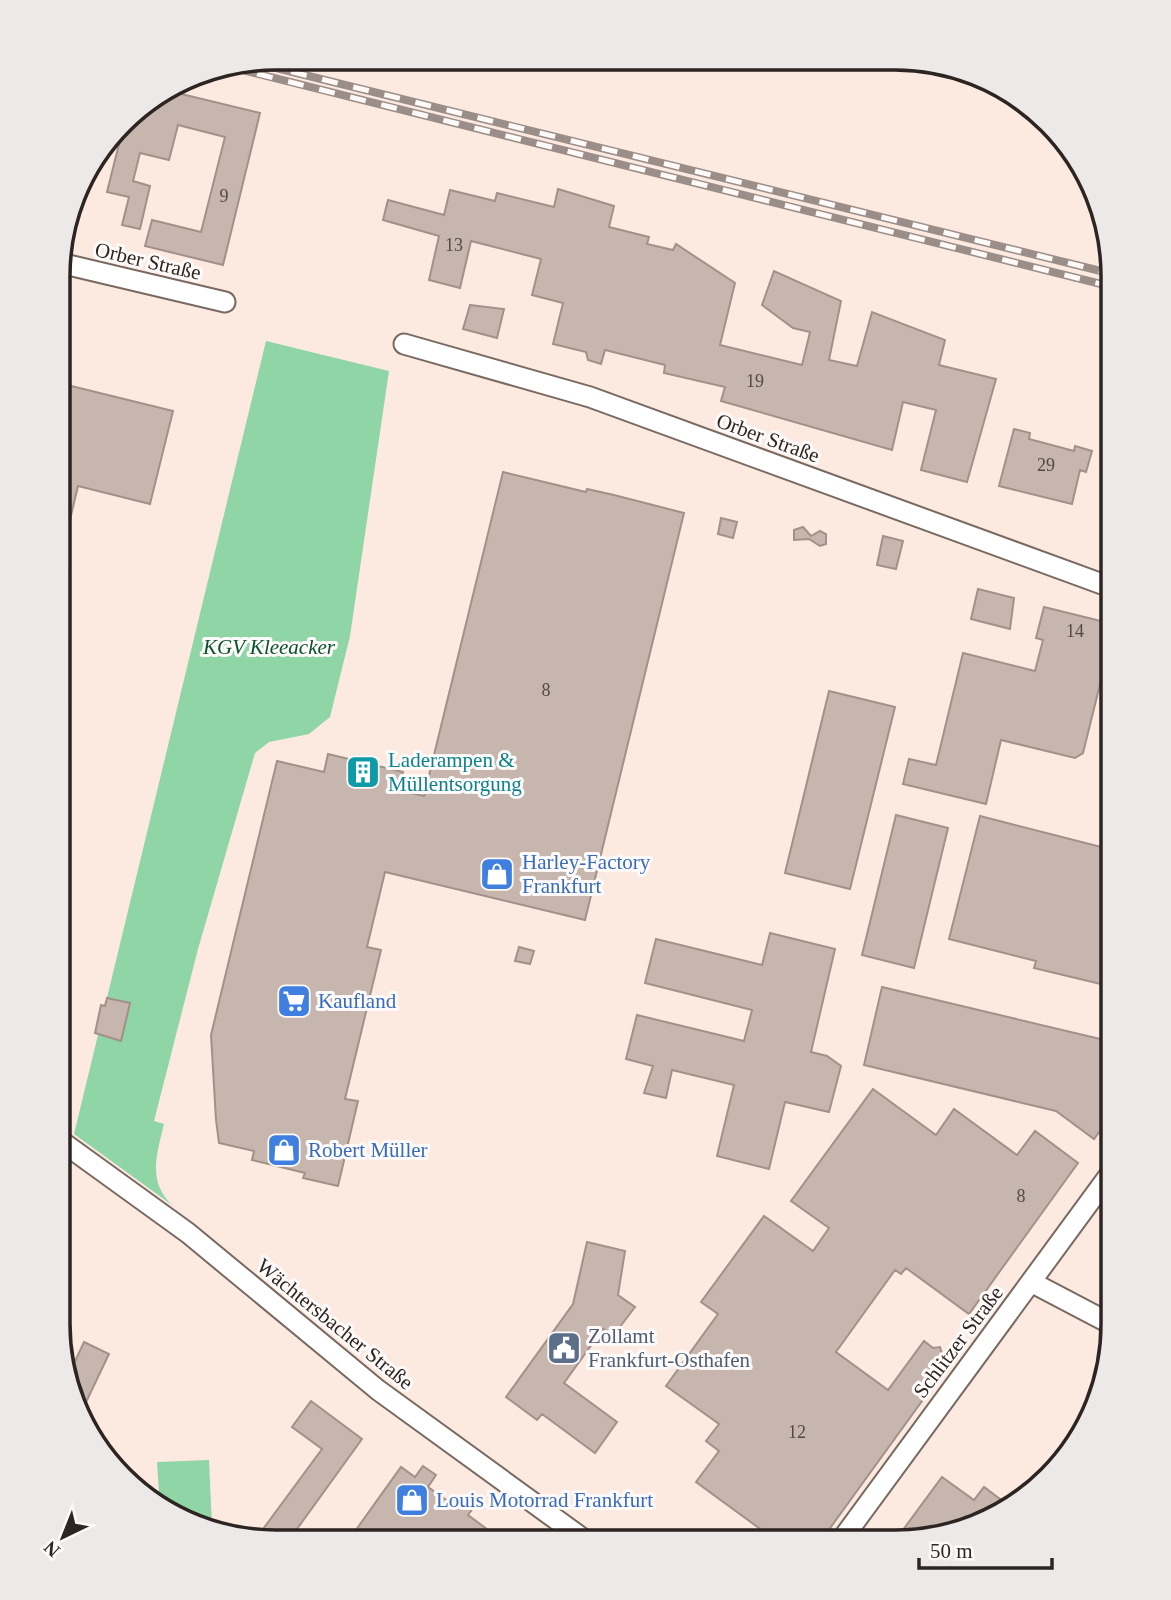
<svg xmlns="http://www.w3.org/2000/svg" width="1171" height="1600" viewBox="0 0 1171 1600" font-family="Georgia,serif">
  <rect width="100%" height="100%" fill="#fceae1"/>
  <path fill="#8fd5a6" d="M 266,341 L 389,371 L 350,636 L 330,717 L 309,734 L 269,742 L 255,753 L 198,949 L 154,1121 L 164,1124 C 157,1154 147,1181 172,1205 L 74,1134 Z
    M 209,1460 L 212,1527 L 160,1507 L 157,1462 Z"/>
  <path fill="#c7b6ae" stroke="#a19189" stroke-width="2" d="M 169,91 L 260,113 L 223,265 L 145,246 L 152,220 L 201,232 L 225,137 L 178,125 L 169,160 L 140,153 L 133,181 L 150,186 L 140,229 L 122,225 L 129,197 L 107,192 L 119,144 L 108,141 L 132,112 Z
    M 558,189 L 614,206 L 609,227 L 649,237 L 647,244 L 673,250 L 676,244 L 735,283 L 720,345 L 802,365 L 810,332 L 793,328 L 762,305 L 774,271 L 841,301 L 829,360 L 857,366 L 872,312 L 945,340 L 939,365 L 996,379 L 967,482 L 921,470 L 936,410 L 903,402 L 892,450 L 721,401 L 725,387 L 664,373 L 665,365 L 605,350 L 601,364 L 588,360 L 586,352 L 553,344 L 563,303 L 532,295 L 541,259 L 471,241 L 460,288 L 429,280 L 439,236 L 383,220 L 388,200 L 444,215 L 450,190 L 495,201 L 497,193 L 554,207 Z
    M 470,305 L 504,309 L 497,338 L 463,329 Z
    M 59,383 L 173,411 L 150,504 L 78,486 L 65,541 L 59,541 Z
    M 1014,429 L 1030,433 L 1029,439 L 1074,451 L 1075,446 L 1092,451 L 1086,472 L 1080,470 L 1072,504 L 999,486 Z
    M 503,472 L 586,492 L 587,489 L 614,495 L 684,513 L 585,920 L 385,872 L 367,947 L 381,950 L 345,1099 L 358,1101 L 338,1186 L 303,1178 L 305,1173 L 252,1160 L 254,1151 L 219,1143 L 216,1120 L 211,1035 L 277,761 L 324,772 L 328,754 L 403,772 L 398,790 L 424,796 Z
    M 721,518 L 737,522 L 733,538 L 718,534 Z
    M 803,527 L 811,536 L 820,531 L 826,534 L 826,544 L 820,546 L 809,539 L 794,540 L 794,530 Z
    M 883,536 L 903,541 L 896,569 L 877,565 Z
    M 978,589 L 1014,598 L 1010,629 L 971,619 Z
    M 1044,607 L 1113,624 L 1113,657 L 1107,656 L 1083,753 L 1075,758 L 1001,740 L 986,804 L 903,784 L 909,759 L 936,765 L 963,653 L 1035,671 L 1043,640 L 1036,638 Z
    M 829,691 L 895,707 L 850,889 L 785,873 Z
    M 896,815 L 948,828 L 914,968 L 862,955 Z
    M 980,816 L 1113,850 L 1113,987 L 1034,968 L 1036,961 L 949,939 Z
    M 770,933 L 835,949 L 811,1052 L 827,1056 L 841,1066 L 829,1112 L 785,1102 L 769,1169 L 717,1156 L 734,1085 L 672,1070 L 666,1098 L 644,1093 L 653,1066 L 626,1059 L 637,1015 L 744,1041 L 752,1010 L 645,983 L 656,939 L 762,965 Z
    M 519,947 L 534,951 L 530,964 L 515,961 Z
    M 882,987 L 1113,1042 L 1113,1113 L 1094,1139 L 1056,1111 L 864,1065 Z
    M 107,998 L 130,1003 L 121,1041 L 95,1033 L 101,1005 L 105,1006 Z
    M 873,1089 L 936,1135 L 954,1109 L 1017,1155 L 1035,1131 L 1078,1163 L 969,1314 L 906,1268 L 901,1274 L 895,1270 L 836,1352 L 888,1390 L 924,1341 L 933,1348 L 940,1347 L 942,1354 L 951,1361 L 820,1542 L 778,1542 L 696,1482 L 719,1451 L 706,1441 L 719,1424 L 666,1386 L 718,1314 L 701,1302 L 764,1216 L 813,1251 L 829,1228 L 791,1201 Z
    M 587,1242 L 625,1251 L 618,1295 L 635,1307 L 613,1336 L 603,1329 L 564,1383 L 617,1422 L 595,1453 L 542,1414 L 537,1420 L 506,1397 L 573,1304 Z
    M 84,1342 L 109,1354 L 79,1417 L 69,1374 Z
    M 311,1401 L 362,1439 L 297,1529 L 313,1541 L 255,1540 L 322,1449 L 292,1427 Z
    M 423,1466 L 436,1475 L 428,1487 L 456,1507 L 464,1496 L 476,1504 L 468,1515 L 503,1541 L 348,1541 L 401,1467 L 415,1477 Z
    M 942,1477 L 974,1500 L 984,1487 L 1008,1505 L 991,1520 L 894,1542 Z"/>
  <g fill="none" stroke-linecap="round" stroke-linejoin="round">
    <g stroke="#786961" stroke-width="23">
      <path id="minor" d="M 60,263 L 225,302
        M 404,344 L 590,397 L 1113,588
        M 58,1139 L 188,1233 L 378,1390 L 586,1541
        M 1031,1282 L 1113,1325
        M 840,1542 L 1113,1170"/>
    </g>
    <use href="#minor" stroke="#fff" stroke-width="19"/>
    <g stroke="#9b8e88" stroke-width="8">
      <path id="rail" d="M 260,64 L 1113,274
        M 226,66 L 1113,287"/>
    </g>
    <use href="#rail" stroke="#fefaf9" stroke-width="5" stroke-dasharray="16" stroke-linecap="butt"/>
  </g>
  <defs>
    <g id="building-square" transform="scale(1.75)"><rect x="-9" y="-9" width="18" height="18" rx="4" fill="#0f9aa8" stroke="#fefaf9"/><path d="M-4-6H4V6H1V3H-1V6H-4ZM-2.5-4.3h1.7v1.8h-1.7ZM.8-4.3h1.7v1.8H.8ZM-2.5-1h1.7V.8h-1.7ZM.8-1h1.7V.8H.8Z" fill="#fff"/></g>
    <g id="shop-square" transform="scale(1.75)"><rect x="-9" y="-9" width="18" height="18" rx="4" fill="#3f7fe0" stroke="#fefaf9"/><path d="M-5-2.5h2.3a2.7 3.5 0 0 1 5.4 0H5L5.5 6h-11ZM-1.5-2.5h3a1.5 2.3 0 0 0-3 0Z" fill="#fff"/></g>
    <g id="supermarket-square" transform="scale(1.75)"><rect x="-9" y="-9" width="18" height="18" rx="4" fill="#3f7fe0" stroke="#fefaf9"/><path d="M-6-5.5h2.5l.6 2H6L4.5 2H-2.5L-4.4-4H-6ZM-1.5 3.2a1.3 1.3 0 1 0 .1 0ZM3 3.2a1.3 1.3 0 1 0 .1 0Z" fill="#fff"/></g>
    <g id="civic-square" transform="scale(1.75)"><rect x="-9" y="-9" width="18" height="18" rx="4" fill="#5c6f8a" stroke="#fefaf9"/><path d="M-.6-6.5H3V-4.5H.6V-3L4-1V1h2V6H-6V1h2V-1L-.6-3ZM-1.2 2.5V6h2.4V2.5Z" fill="#fff"/></g>
  </defs>
  <g fill-rule="evenodd">
    <use href="#building-square" x="363" y="772"/>
    <use href="#shop-square" x="497" y="874"/>
    <use href="#supermarket-square" x="294" y="1001"/>
    <use href="#shop-square" x="284" y="1150"/>
    <use href="#civic-square" x="564" y="1348"/>
    <use href="#shop-square" x="412" y="1500"/>
  </g>
  <g text-anchor="middle" dominant-baseline="central" stroke-width="6" stroke-linejoin="round" paint-order="stroke">
    <g font-size="18" fill="#534945">
      <text x="224" y="196">9</text>
      <text x="454" y="245">13</text>
      <text x="755" y="381">19</text>
      <text x="1046" y="465">29</text>
      <text x="1075" y="631">14</text>
      <text x="546" y="690">8</text>
      <text x="1021" y="1196">8</text>
      <text x="797" y="1432">12</text>
    </g>
    <g font-size="21" fill="#2c2522" stroke="#fefaf9">
      <text transform="translate(148 261) rotate(13)">Orber Straße</text>
      <text transform="translate(768 438) rotate(20)">Orber Straße</text>
      <text transform="translate(335 1324) rotate(39)">Wächtersbacher Straße</text>
      <text transform="translate(958 1342) rotate(-53)">Schlitzer Straße</text>
    </g>
    <g font-size="21" font-style="italic" fill="#07522c" stroke="#fefaf9">
      <text x="269" y="647">KGV Kleeacker</text>
    </g>
    <g font-size="21" fill="#0d838f" stroke="#fefaf9" text-anchor="start">
      <text x="388" y="760">Laderampen &amp;<tspan x="388" dy="24">Müllentsorgung</tspan></text>
    </g>
    <g font-size="21" fill="#366cbe" stroke="#fefaf9" text-anchor="start">
      <text x="522" y="862">Harley-Factory<tspan x="522" dy="24">Frankfurt</tspan></text>
      <text x="318" y="1001">Kaufland</text>
      <text x="308" y="1150">Robert Müller</text>
      <text x="436" y="1500">Louis Motorrad Frankfurt</text>
    </g>
    <g font-size="21" fill="#4e5e75" stroke="#fefaf9" text-anchor="start">
      <text x="588" y="1336">Zollamt<tspan x="588" dy="24">Frankfurt-Osthafen</tspan></text>
    </g>
  </g>
  <path d="M0 0H1171V1600H0ZM276 70H895A206 206 0 0 1 1101 276V1324A206 206 0 0 1 895 1530H276A206 206 0 0 1 70 1324V276A206 206 0 0 1 276 70Z" fill="#ede9e8" fill-rule="evenodd"/>
  <path fill="none" stroke="#2c2522" stroke-width="3.5" d="M276 70H895A206 206 0 0 1 1101 276V1324A206 206 0 0 1 895 1530H276A206 206 0 0 1 70 1324V276A206 206 0 0 1 276 70Z"/>
  <g transform="translate(63 1537) rotate(223)" stroke="#fefaf9" stroke-width="5" paint-order="stroke">
  <path d="M0-5L12 26L0 18L-12 26Z" fill="#2c2522"/>
  <text y="-10" font-size="19" font-weight="bold" text-anchor="middle" fill="#2c2522">N</text>
  </g>
  <path d="M919 1558v10h133v-10" fill="none" stroke="#2c2522" stroke-width="3.5"/>
  <text x="930" y="1558" font-size="21" fill="#2c2522" stroke="#fefaf9" stroke-width="5" paint-order="stroke">50 m</text>
</svg>
